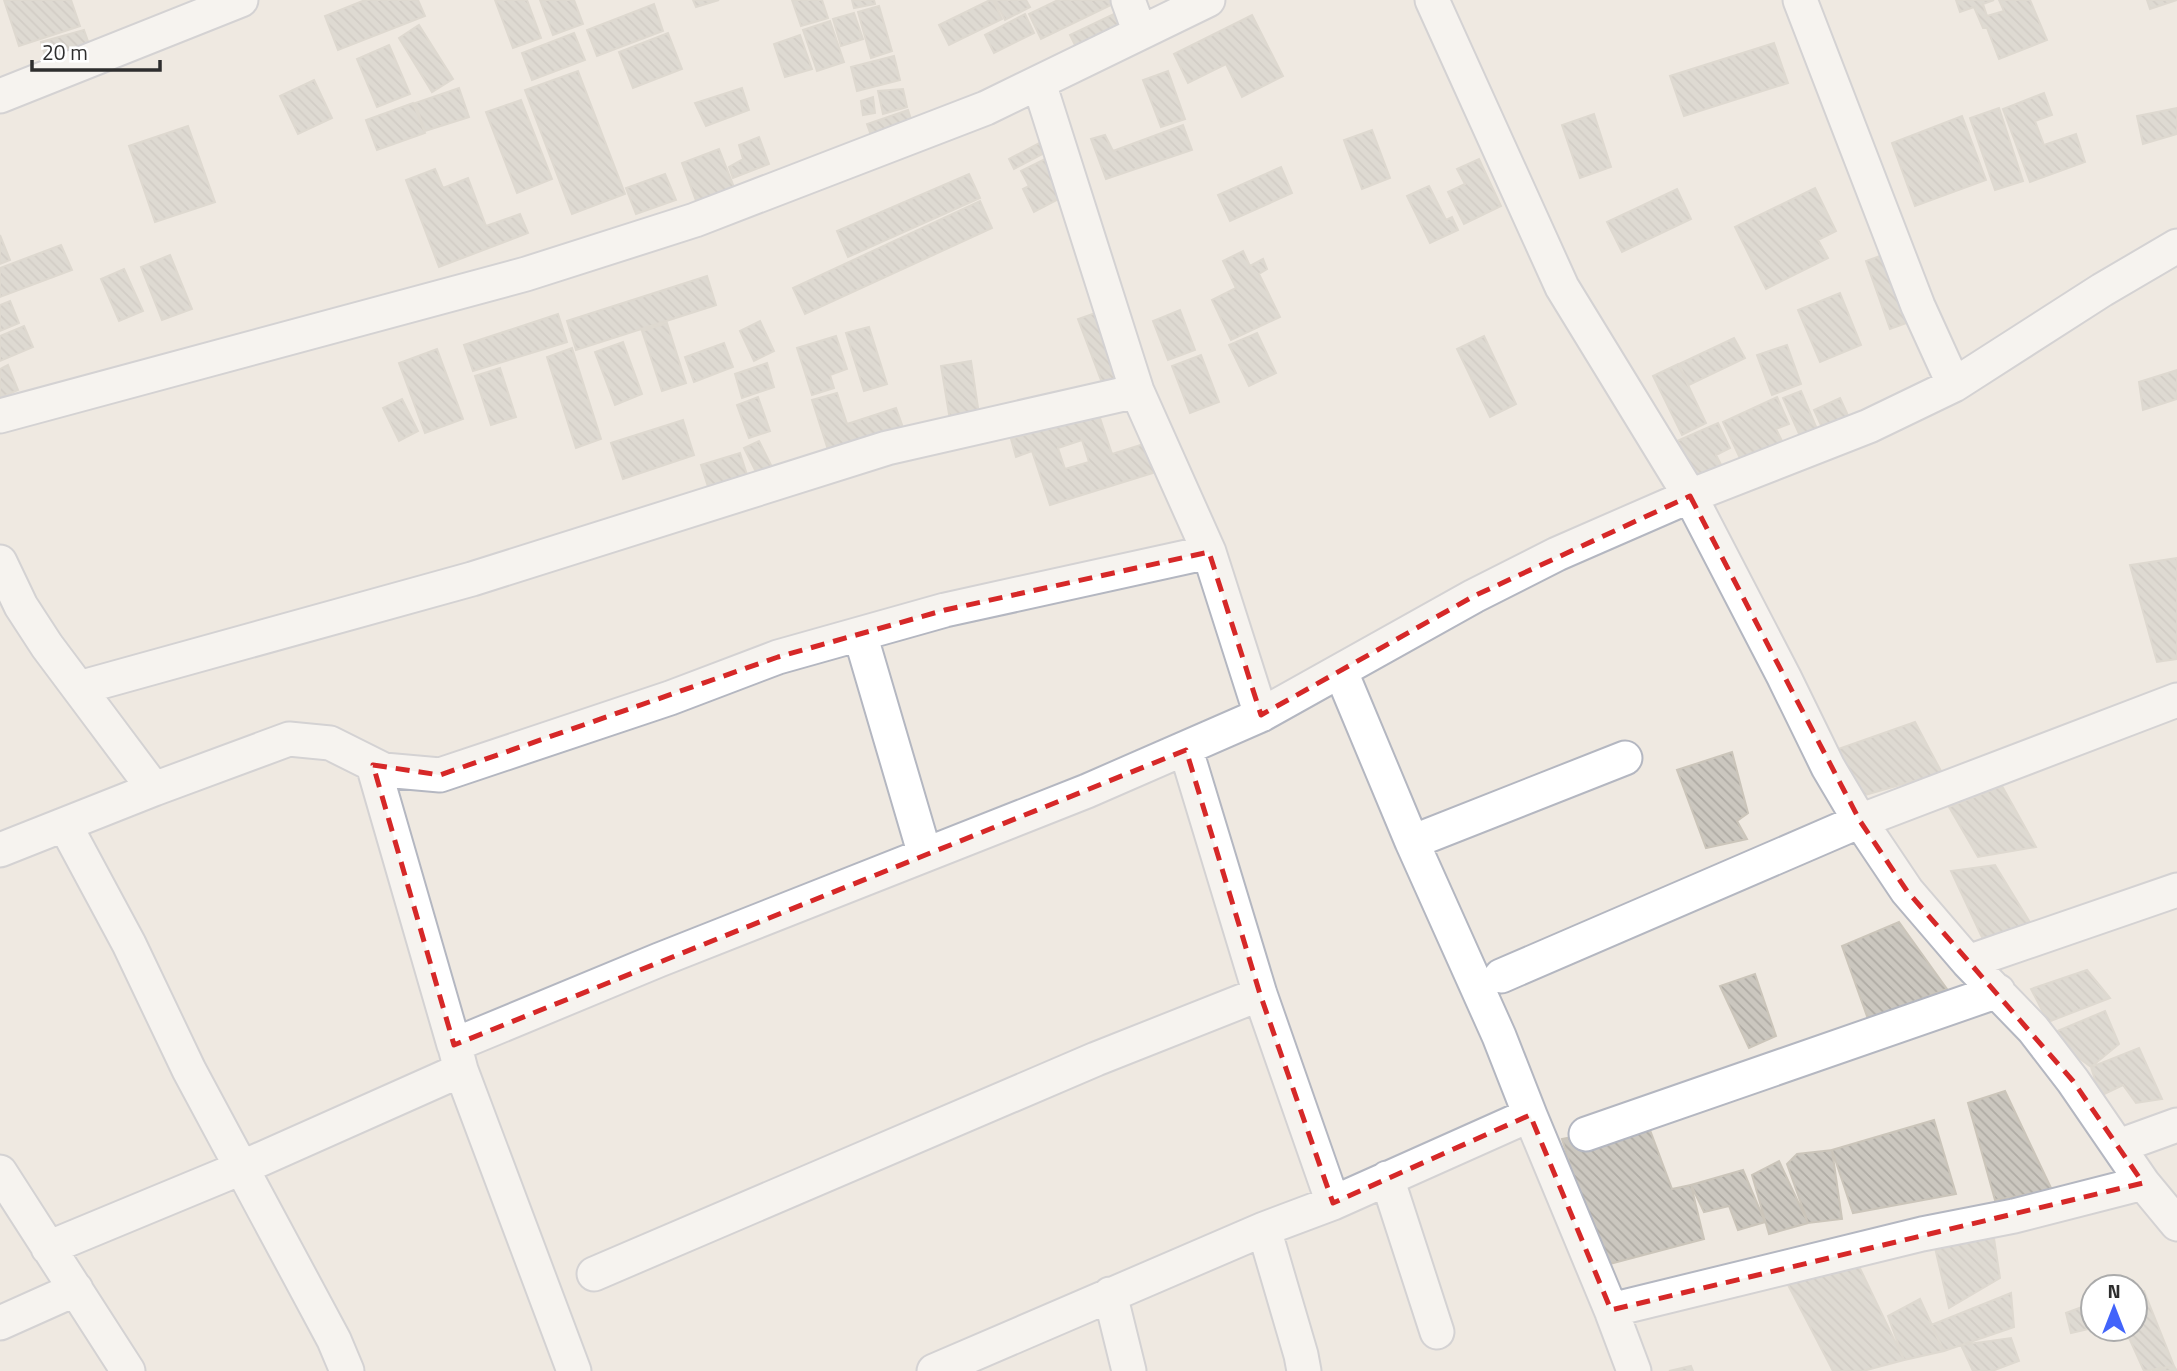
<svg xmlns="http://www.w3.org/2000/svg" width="2177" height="1371" viewBox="0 0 2177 1371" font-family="'Titillium Web',sans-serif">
  <defs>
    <pattern id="building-back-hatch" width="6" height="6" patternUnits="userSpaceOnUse" patternTransform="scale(1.75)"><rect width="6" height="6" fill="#cbc7bf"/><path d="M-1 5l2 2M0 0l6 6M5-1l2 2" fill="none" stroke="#afaba4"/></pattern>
  </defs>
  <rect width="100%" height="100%" fill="#efe9e1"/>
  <path fill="url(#building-back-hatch)" stroke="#cbc5ba" stroke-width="2" fill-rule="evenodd" d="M 4,0 L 71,0 L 80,26 L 19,46 Z
    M 365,0 L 418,0 L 425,16 L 338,50 L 325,16 Z
    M 495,0 L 527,0 L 541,38 L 513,48 Z
    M 540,0 L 574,0 L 583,24 L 553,35 Z
    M 693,0 L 719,0 L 696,7 Z
    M 792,0 L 822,0 L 828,18 L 801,26 Z
    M 852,0 L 874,0 L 875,4 L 854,8 Z
    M 990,0 L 993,0 L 1002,19 L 949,45 L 939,25 Z
    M 995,0 L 1026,0 L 1030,7 L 1005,20 Z
    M 1058,0 L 1116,0 L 1117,2 L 1041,39 L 1029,14 Z
    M 1956,0 L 1994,0 L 1983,4 L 1987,16 L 2004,11 L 1999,0 L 2030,0 L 2047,40 L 1999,59 L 1987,28 L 1983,28 L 1974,7 L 1960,12 Z
    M 2147,0 L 2177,0 L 2150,9 Z
    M 654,4 L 663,31 L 597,56 L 587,30 Z
    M 879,6 L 892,51 L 871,58 L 858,12 Z
    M 1118,12 L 1129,34 L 1081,57 L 1070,35 Z
    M 854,13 L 863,39 L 841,46 L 833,19 Z
    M 1025,14 L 1034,33 L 994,53 L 985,35 Z
    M 1252,15 L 1283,76 L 1242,97 L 1226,64 L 1188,83 L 1174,54 Z
    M 830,21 L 844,62 L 817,71 L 803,30 Z
    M 419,25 L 453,79 L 432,92 L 399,38 Z
    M 84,30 L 90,47 L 46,59 L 41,42 Z
    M 574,33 L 585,60 L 532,80 L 522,53 Z
    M 668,33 L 682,69 L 633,88 L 619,52 Z
    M 800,35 L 812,69 L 785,77 L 774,44 Z
    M 1774,43 L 1788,83 L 1684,116 L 1670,76 Z
    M 389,45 L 410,94 L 377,107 L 357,59 Z
    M 894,56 L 900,80 L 857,91 L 851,67 Z
    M 578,71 L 625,194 L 572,214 L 525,90 Z
    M 1168,71 L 1185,119 L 1161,127 L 1143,80 Z
    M 314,80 L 332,118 L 298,134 L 280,96 Z
    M 459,88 L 469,117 L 425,131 L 415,103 Z
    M 742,88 L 749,110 L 706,126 L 695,103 Z
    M 903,89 L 907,107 L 883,114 L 878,91 Z
    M 2044,93 L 2052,115 L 2035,121 L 2044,145 L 2076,134 L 2085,162 L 2030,182 L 2003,109 Z
    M 873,97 L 875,113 L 863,115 L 861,101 Z
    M 521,100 L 552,179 L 517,193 L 486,112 Z
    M 413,103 L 425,133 L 377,150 L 366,120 Z
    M 1999,108 L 2023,181 L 1995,190 L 1970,118 Z
    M 2177,108 L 2177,134 L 2143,144 L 2137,116 Z
    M 908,110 L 913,125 L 872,138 L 867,124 Z
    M 1594,114 L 1611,167 L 1580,178 L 1562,125 Z
    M 1962,116 L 1986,180 L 1915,206 L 1892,143 Z
    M 1183,125 L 1192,150 L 1106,179 L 1091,139 L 1105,135 L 1113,151 Z
    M 188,126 L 215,202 L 155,222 L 129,146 Z
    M 1372,130 L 1390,178 L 1362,189 L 1344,140 Z
    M 759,137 L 769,164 L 733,178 L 729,167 L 743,159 L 739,145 Z
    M 1043,141 L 1048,151 L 1014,169 L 1009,159 Z
    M 719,149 L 739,200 L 701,214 L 682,163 Z
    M 1049,157 L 1068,194 L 1034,212 L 1023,189 L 1029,186 L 1021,171 Z
    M 1479,159 L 1501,206 L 1464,224 L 1448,192 L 1465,184 L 1457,169 Z
    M 1281,167 L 1292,193 L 1230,221 L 1218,195 Z
    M 435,169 L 443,188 L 468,178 L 486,226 L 520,214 L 528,233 L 439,267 L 406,180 Z
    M 665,174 L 676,200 L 636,214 L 626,188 Z
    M 969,174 L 980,198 L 848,257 L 837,231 Z
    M 1429,186 L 1446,220 L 1452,217 L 1458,230 L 1430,243 L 1407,196 Z
    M 1815,188 L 1836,231 L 1818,240 L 1828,258 L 1766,289 L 1735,227 Z
    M 1677,189 L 1691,219 L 1622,252 L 1607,222 Z
    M 980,201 L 992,228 L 805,314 L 793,288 Z
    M 0,235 L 10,260 L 0,264 Z
    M 61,245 L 72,270 L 0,297 L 0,268 Z
    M 1243,251 L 1250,266 L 1263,259 L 1267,269 L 1259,274 L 1280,317 L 1231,340 L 1212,300 L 1236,288 L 1223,261 Z
    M 1891,252 L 1915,320 L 1890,329 L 1866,261 Z
    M 170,255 L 192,309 L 162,320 L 141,267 Z
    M 124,269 L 143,311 L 119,321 L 101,279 Z
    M 707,276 L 716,305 L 576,350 L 567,321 Z
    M 1840,293 L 1861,345 L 1820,362 L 1798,310 Z
    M 10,301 L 19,323 L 0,331 L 0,305 Z
    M 1104,310 L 1131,378 L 1104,388 L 1078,319 Z
    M 1180,310 L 1195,350 L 1168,360 L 1153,321 Z
    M 558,314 L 567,342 L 473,371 L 464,345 Z
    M 760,321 L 774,351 L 754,361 L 740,331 Z
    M 667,323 L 686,383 L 662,391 L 642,331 Z
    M 24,326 L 33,347 L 0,361 L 0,336 Z
    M 869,327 L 887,384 L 864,391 L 846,333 Z
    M 1257,333 L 1276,373 L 1249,386 L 1229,345 Z
    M 836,336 L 847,369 L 830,375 L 834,388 L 812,395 L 797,348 Z
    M 1484,336 L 1516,404 L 1490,417 L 1457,349 Z
    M 1734,338 L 1745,358 L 1689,385 L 1679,364 Z
    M 623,342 L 642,394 L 615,405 L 595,352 Z
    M 724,343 L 733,367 L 694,382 L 685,357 Z
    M 1787,345 L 1801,384 L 1772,395 L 1757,355 Z
    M 572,348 L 601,439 L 576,448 L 547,357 Z
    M 437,349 L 463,419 L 425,433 L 399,363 Z
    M 1201,355 L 1219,402 L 1190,413 L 1172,366 Z
    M 971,361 L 980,421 L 951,426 L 941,366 Z
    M 767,363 L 774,387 L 742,398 L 735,374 Z
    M 1678,364 L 1706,423 L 1682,435 L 1653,376 Z
    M 8,365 L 18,390 L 0,398 L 0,369 Z
    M 500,368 L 516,417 L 491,425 L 475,376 Z
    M 2177,370 L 2177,399 L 2143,410 L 2139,382 Z
    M 1801,391 L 1817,429 L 1800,436 L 1783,398 Z
    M 837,393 L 847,424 L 896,408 L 905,433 L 830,456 L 812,400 Z
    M 758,397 L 770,431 L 749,438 L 737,405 Z
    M 1777,397 L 1789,424 L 1776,429 L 1785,447 L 1744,467 L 1723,422 Z
    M 1840,398 L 1851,422 L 1825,434 L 1814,410 Z
    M 402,399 L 418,431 L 399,441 L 383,408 Z
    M 1098,412 L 1112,454 L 1150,442 L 1159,471 L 1050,505 L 1032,451 L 1016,457 L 1011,439 ZM 1082,440 L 1089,462 L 1065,469 L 1058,448 Z
    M 683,420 L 694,455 L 623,479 L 611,443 Z
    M 1718,423 L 1730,448 L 1716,455 L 1726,474 L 1700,487 L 1677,441 Z
    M 759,441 L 776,475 L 761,482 L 744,448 Z
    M 740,453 L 750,484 L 711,496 L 701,465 Z
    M 2177,558 L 2177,659 L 2157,662 L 2130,565 Z
    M 1915,722 L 1942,773 L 1858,797 L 1838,749 Z
    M 1732,752 L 1748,813 L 1737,821 L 1747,839 L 1706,848 L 1677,770 Z
    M 2002,786 L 2036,847 L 1978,857 L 1949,807 Z
    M 1995,865 L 2034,929 L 1987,948 L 1951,871 Z
    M 1899,922 L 1947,989 L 1868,1019 L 1842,946 Z
    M 2087,970 L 2110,998 L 2048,1022 L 2031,989 Z
    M 1755,974 L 1776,1036 L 1749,1048 L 1720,986 Z
    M 2105,1011 L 2119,1044 L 2091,1067 L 2048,1035 Z
    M 2139,1048 L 2162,1099 L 2136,1103 L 2123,1085 L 2100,1096 L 2091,1067 Z
    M 2005,1091 L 2052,1190 L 1995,1200 L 1968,1103 Z
    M 1934,1120 L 1956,1194 L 1853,1213 L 1832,1150 Z
    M 1647,1122 L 1672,1189 L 1691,1185 L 1704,1239 L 1602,1266 L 1562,1139 Z
    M 1832,1150 L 1842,1219 L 1808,1223 L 1787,1164 L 1797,1154 Z
    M 1779,1161 L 1808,1223 L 1769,1234 L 1752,1175 Z
    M 1743,1170 L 1765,1222 L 1738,1230 L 1729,1206 L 1704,1212 L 1691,1185 Z
    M 1993,1232 L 2000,1278 L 1949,1308 L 1933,1239 Z
    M 1856,1260 L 1904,1360 L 1863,1371 L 1833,1371 L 1786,1281 Z
    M 2144,1291 L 2174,1366 L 2144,1371 L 2125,1329 L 2135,1329 L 2135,1292 Z
    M 2011,1293 L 2014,1327 L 1944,1351 L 1931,1325 Z
    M 1920,1299 L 1944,1351 L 1904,1360 L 1888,1316 Z
    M 2093,1303 L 2093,1328 L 2071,1333 L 2066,1313 Z
    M 2011,1338 L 2019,1361 L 1992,1371 L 1973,1371 L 1961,1345 Z
    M 1691,1366 L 1693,1371 L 1669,1371 Z
    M 2174,1366 L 2177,1371 L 2152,1371 Z"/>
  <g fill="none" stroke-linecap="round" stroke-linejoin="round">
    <g stroke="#b4b7c1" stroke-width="37">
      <path id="street" d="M 1128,0 L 1140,33
        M 1432,0 L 1562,287 L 1690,496 L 1784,677 L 1828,767 L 1860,821 L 1907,891 L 1968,962 L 2033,1029 L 2073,1081 L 2143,1183 L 2177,1224
        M 1800,0 L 1918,306 L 1954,385
        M 1039,83 L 1137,391 L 1209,552 L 1261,715
        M 0,96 L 241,0
        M 0,416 L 526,274 L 695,220 L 986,108 L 1208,0
        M 0,562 L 21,606 L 47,646 L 154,789
        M 860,634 L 925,855
        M 79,688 L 472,579 L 887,448 L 1137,391
        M 1186,750 L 1260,994 L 1333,1203
        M 373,765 L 454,1045 L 659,960 L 1087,791 L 1261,715 L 1474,596 L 1557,554 L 1690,496 L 1869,426 L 1954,385 L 2102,290 L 2177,246
        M 65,825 L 129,944 L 189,1070 L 334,1340 L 347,1371
        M 1412,842 L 1625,758
        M 0,850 L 154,789 L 289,739 L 330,743 L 384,770 L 440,775 L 670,698 L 778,657 L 945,610 L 1209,552
        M 1968,962 L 2177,890
        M 1501,976 L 1860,821 L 2177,700
        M 455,1047 L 461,1070 L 574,1371
        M 1530,1115 L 1611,1310 L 1634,1371
        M 1586,1134 L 1998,991
        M 2119,1146 L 2177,1125
        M 0,1172 L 128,1371
        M 1387,1178 L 1437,1332
        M 1264,1229 L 1301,1355 L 1304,1371
        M 48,1248 L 241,1168 L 461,1070
        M 594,1274 L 1096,1059 L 1260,994
        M 1110,1294 L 1129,1371
        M 1611,1310 L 1922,1234 L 2014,1216 L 2143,1183
        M 0,1323 L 76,1289
        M 934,1371 L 1264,1229 L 1333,1203 L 1530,1115 L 1499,1036 L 1412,842 L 1341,672"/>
    </g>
    <use href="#street" stroke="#fff" stroke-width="33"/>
  </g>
  <path d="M0 0H2177V1371H0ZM 1690,496 L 1860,821 L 1907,891 L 2073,1081 L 2143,1183 L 1611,1310 L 1530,1115 L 1333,1203 L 1260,994 L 1186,750 L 454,1045 L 373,765 L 440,775 L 778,657 L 945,610 L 1209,552 L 1261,715 L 1474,596 Z" fill="#efe9e1" fill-opacity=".55" fill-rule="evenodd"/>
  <path fill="none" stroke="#d62828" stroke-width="5" stroke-dasharray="14 9" stroke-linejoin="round" d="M 1690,496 L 1860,821 L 1907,891 L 2073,1081 L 2143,1183 L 1611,1310 L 1530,1115 L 1333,1203 L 1260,994 L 1186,750 L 454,1045 L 373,765 L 440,775 L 778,657 L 945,610 L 1209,552 L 1261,715 L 1474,596 Z"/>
  <g transform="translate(2114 1308)"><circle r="33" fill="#ffffff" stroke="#ababab" stroke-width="2"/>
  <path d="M0-5L12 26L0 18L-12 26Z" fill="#4264fb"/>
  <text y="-10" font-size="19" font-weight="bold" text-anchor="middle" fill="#2e2e2e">N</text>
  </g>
  <path d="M32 60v10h128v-10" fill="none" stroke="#2e2e2e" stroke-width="3.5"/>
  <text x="42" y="60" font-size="21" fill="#2e2e2e" stroke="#ffffff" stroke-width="5" paint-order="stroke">20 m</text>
</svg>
